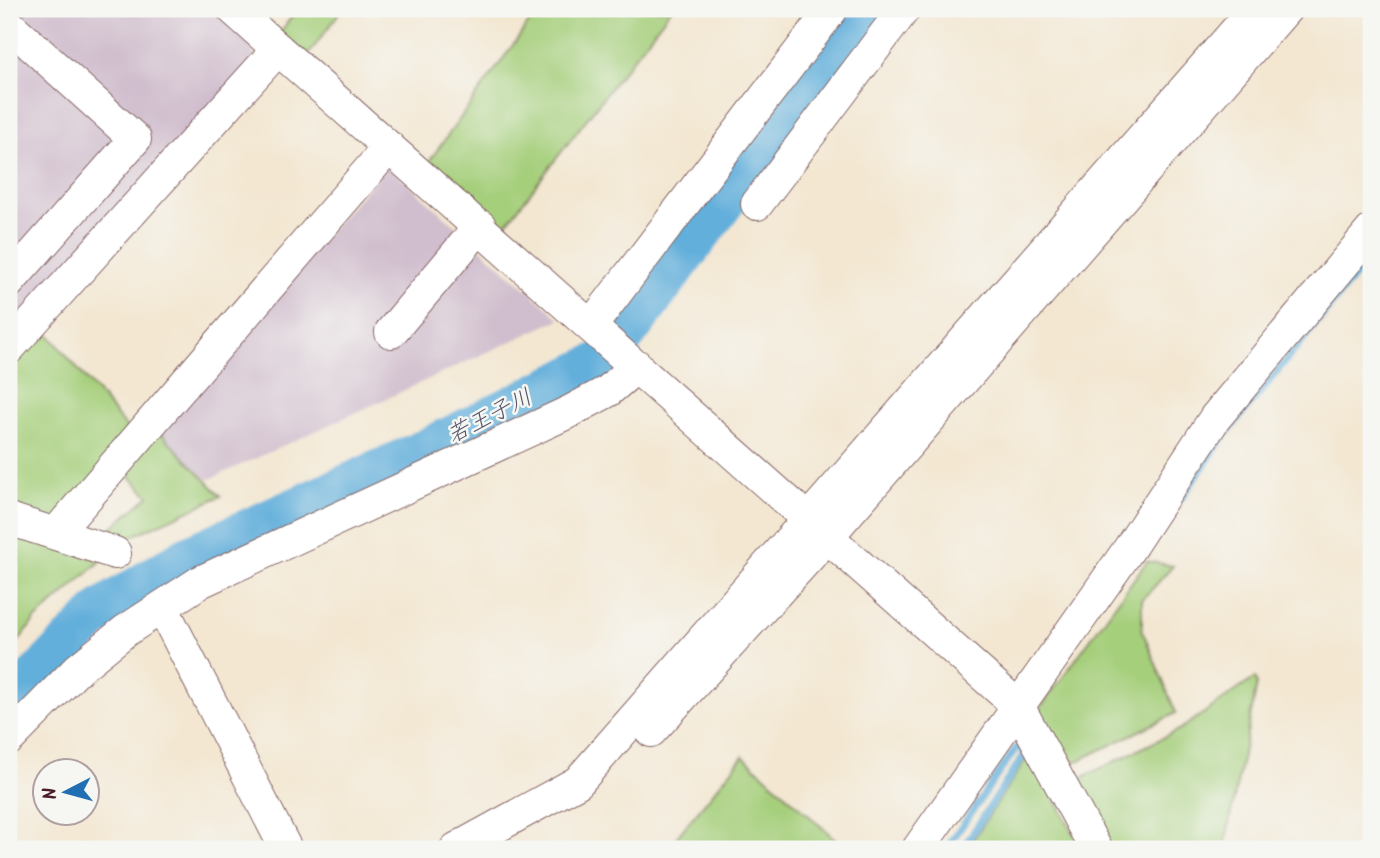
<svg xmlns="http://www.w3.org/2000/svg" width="1380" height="858" viewBox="0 0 1380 858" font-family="Kalam,'Klee One',sans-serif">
  <rect width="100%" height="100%" fill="#f6f6f2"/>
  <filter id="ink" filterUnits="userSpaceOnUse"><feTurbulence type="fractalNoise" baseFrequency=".0143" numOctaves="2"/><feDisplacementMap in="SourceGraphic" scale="14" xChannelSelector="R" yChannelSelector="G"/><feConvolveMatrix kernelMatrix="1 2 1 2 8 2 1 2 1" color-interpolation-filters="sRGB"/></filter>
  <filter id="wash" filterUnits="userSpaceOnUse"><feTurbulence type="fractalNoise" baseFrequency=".00686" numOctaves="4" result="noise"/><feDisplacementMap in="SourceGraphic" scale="28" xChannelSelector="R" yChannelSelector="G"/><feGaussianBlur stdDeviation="1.57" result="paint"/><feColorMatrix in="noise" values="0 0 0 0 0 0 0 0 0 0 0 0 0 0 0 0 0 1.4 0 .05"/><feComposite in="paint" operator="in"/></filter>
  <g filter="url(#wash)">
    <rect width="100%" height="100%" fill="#f3e7d2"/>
    <path fill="#d0bdcd" d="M 9,9 L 215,9 L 252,42 L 254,60 L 9,331 Z
      M 387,165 L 560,319 L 208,480 L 158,430 Z"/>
    <path fill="#a6cf7b" stroke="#787753" stroke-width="2" d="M 297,9 L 342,9 L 306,58 L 279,34 Z
      M 539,9 L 671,9 L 503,228 L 428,163 Z
      M 41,325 L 132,434 L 55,523 L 9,510 L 9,361 Z
      M 158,430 L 221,496 L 119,542 L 102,536 L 149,496 L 123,470 Z
      M 9,527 L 101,561 L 35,620 L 9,653 Z
      M 1147,561 L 1173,566 L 1142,600 L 1142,630 L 1176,713 L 1078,761 L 1065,759 L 1039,710 Z
      M 1255,678 L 1257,684 L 1224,849 L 1113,849 L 1079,786 L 1083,777 L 1179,730 Z
      M 1030,753 L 1082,849 L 967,849 Z
      M 743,756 L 846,849 L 677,849 L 671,844 Z"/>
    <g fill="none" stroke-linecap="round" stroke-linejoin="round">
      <path stroke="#62afdb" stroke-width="7" d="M 1180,500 L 1223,438 L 1371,256
        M 946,849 L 1019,744
        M 962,849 L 1024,755 L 1019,744"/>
      <path stroke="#62afdb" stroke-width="42" d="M 9,704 L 104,608 L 187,557 L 425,450 L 607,359 L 868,9"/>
    </g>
  </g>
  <g filter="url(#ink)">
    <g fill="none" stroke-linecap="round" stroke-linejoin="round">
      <g stroke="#856565" stroke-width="34">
        <path id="minor" d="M 233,9 L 1018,706 L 1096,849
          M 9,25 L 135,139 L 9,282
          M 757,204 L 904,9
          M 591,326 L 832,9
          M 391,332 L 480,226
          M 9,348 L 278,49
          M 9,519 L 115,553
          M 56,533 L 389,147
          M 162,607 L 286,849
          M 651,731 L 828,536 L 1286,9
          M 9,739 L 78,669 L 125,631 L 200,582 L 569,412 L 608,391 L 637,366
          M 456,849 L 578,782 L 1255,9
          M 918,849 L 1129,549 L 1215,418 L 1371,231"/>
      </g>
      <use href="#minor" stroke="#fff" stroke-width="32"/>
    </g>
  </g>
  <g text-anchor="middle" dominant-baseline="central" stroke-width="5" stroke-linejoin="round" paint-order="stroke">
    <g font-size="23" font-style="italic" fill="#525169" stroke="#f6f6f2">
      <text transform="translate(490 417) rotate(-27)">若王子川</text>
    </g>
  </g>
  <rect width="1380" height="858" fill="none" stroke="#f6f6f2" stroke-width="35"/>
  <g transform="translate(66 792) rotate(264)"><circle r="33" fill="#f6f6f2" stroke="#b1a0a2" stroke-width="2"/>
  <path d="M0-5L12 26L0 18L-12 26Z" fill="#1f6fb2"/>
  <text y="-10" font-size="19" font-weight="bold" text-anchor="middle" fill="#4a1f2b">N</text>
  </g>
</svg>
